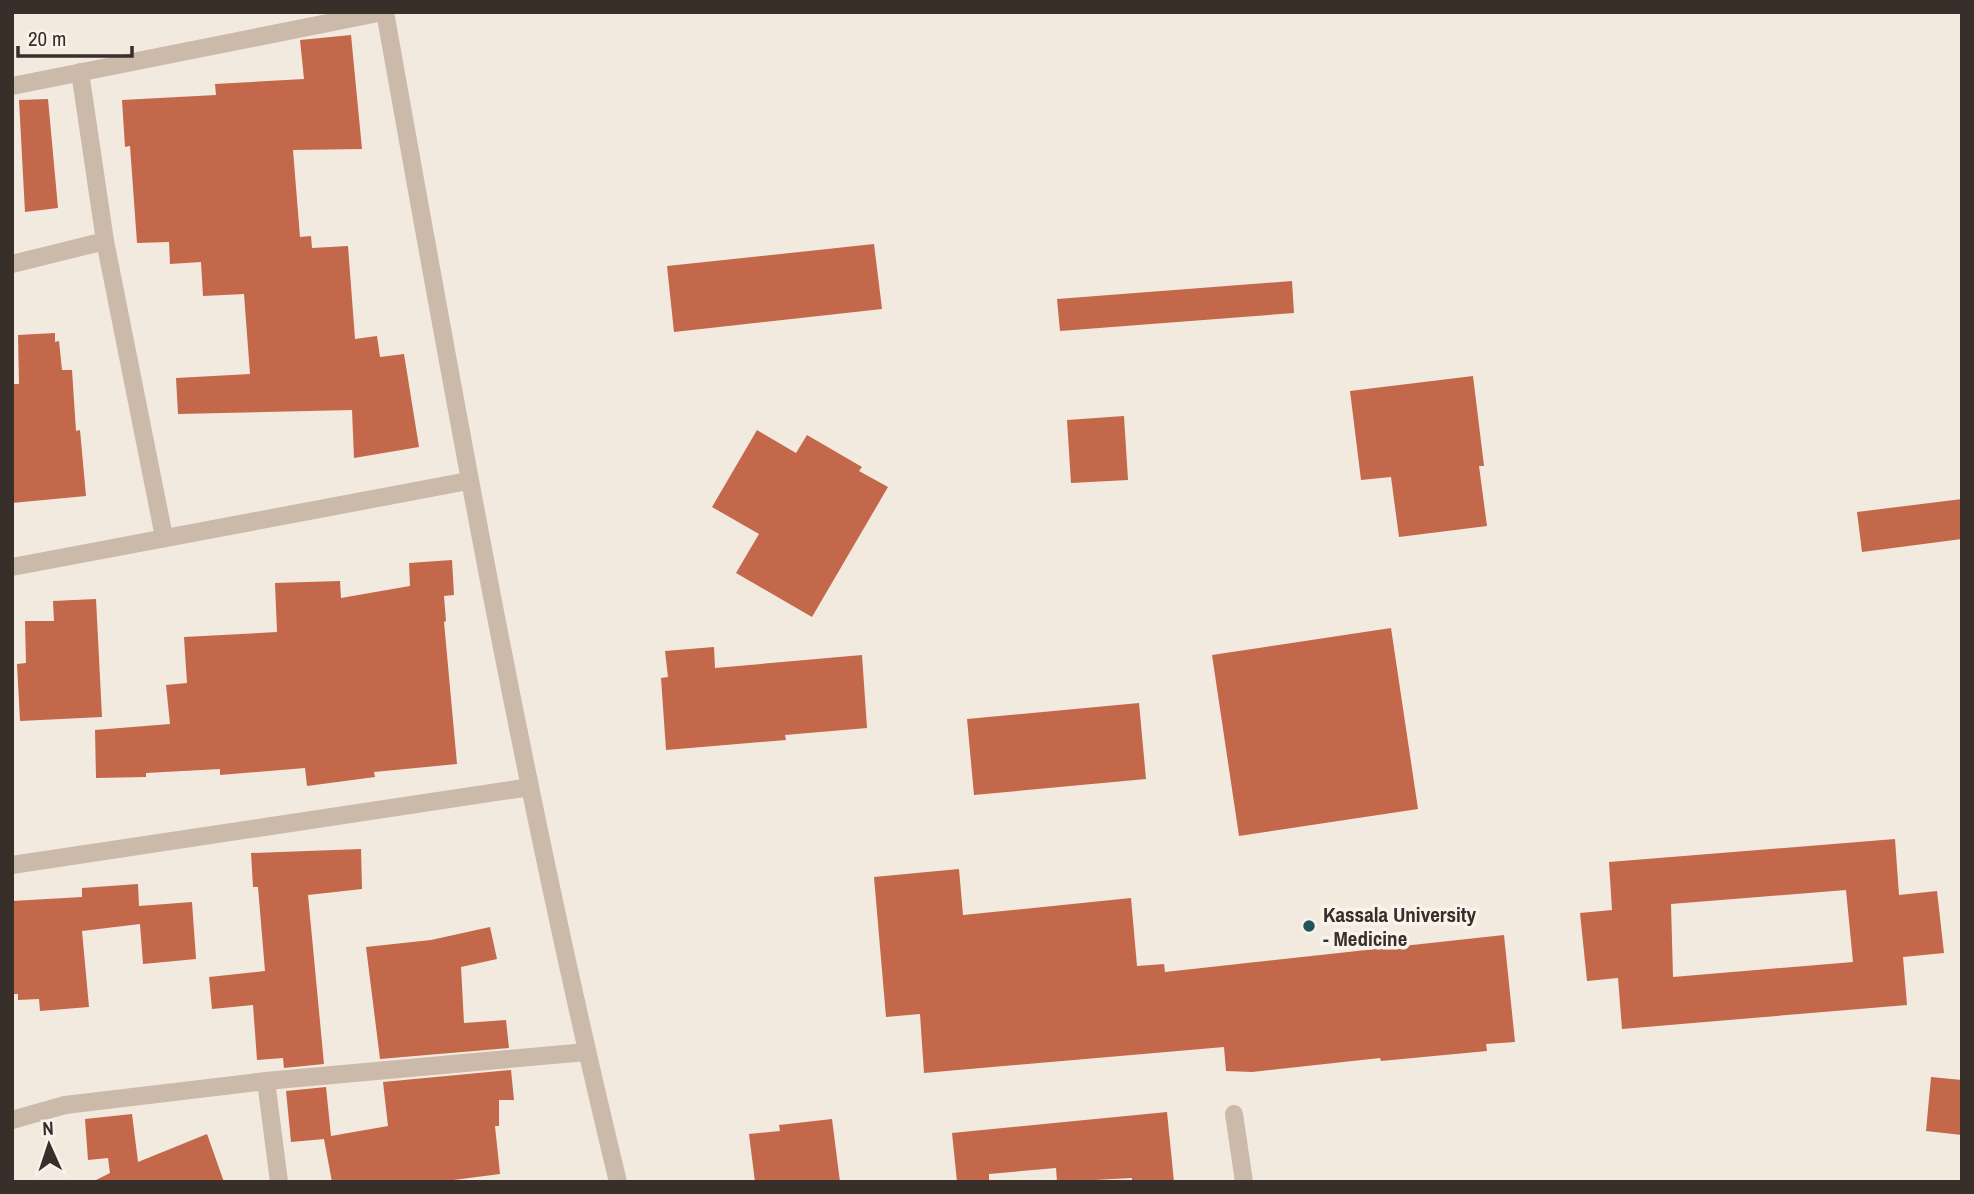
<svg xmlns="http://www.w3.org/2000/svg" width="1974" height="1194" viewBox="0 0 1974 1194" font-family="'Archivo Narrow',sans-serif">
  <rect width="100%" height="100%" fill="#f2e9df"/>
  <path fill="#c4684b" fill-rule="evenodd" d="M 351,35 L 362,149 L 293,150 L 300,237 L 311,236 L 312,248 L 348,246 L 355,339 L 377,336 L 380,357 L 404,354 L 419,447 L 354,458 L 352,410 L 178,414 L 176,378 L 250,374 L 244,294 L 203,296 L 201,262 L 170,264 L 169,242 L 137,243 L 130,146 L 125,147 L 122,100 L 216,95 L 215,84 L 304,79 L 300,40 Z
    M 48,99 L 58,208 L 25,212 L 19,100 Z
    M 874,244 L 882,309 L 674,332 L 667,266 Z
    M 1292,281 L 1294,313 L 1060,331 L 1057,299 Z
    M 55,333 L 55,342 L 59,341 L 62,370 L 72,370 L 76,431 L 80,430 L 86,496 L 12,503 L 12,384 L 19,384 L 18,335 Z
    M 1473,376 L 1484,466 L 1479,466 L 1487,526 L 1399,537 L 1391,477 L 1361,480 L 1350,391 Z
    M 1124,416 L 1128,480 L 1071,483 L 1067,420 Z
    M 757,430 L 796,453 L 807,435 L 862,467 L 859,471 L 888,487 L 812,617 L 736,573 L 759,534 L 712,507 Z
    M 1962,499 L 1962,539 L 1862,552 L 1857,512 Z
    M 452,560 L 454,595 L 444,596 L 446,621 L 444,622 L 457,764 L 374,772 L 375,777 L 307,786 L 305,768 L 220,775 L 220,769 L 146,773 L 146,777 L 96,778 L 95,730 L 170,724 L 166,685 L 187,683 L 184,637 L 277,632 L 275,583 L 340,581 L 341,598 L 410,586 L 409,563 Z
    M 96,599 L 102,717 L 20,721 L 17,664 L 26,663 L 25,621 L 54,621 L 53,601 Z
    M 1391,628 L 1418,809 L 1239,836 L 1212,655 Z
    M 714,647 L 715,668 L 862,655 L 867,728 L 785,735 L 786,740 L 666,750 L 661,678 L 668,677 L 665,651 Z
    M 1139,703 L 1146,779 L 974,795 L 967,719 Z
    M 1895,839 L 1899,895 L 1937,891 L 1944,953 L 1903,957 L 1907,1005 L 1622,1029 L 1618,978 L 1587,981 L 1580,913 L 1612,910 L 1609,862 ZM 1846,890 L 1853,962 L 1673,977 L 1671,904 Z
    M 361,849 L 362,889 L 308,895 L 324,1064 L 284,1068 L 283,1058 L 257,1060 L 253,1005 L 212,1009 L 209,977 L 265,971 L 258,887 L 253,887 L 251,853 Z
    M 959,869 L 963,915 L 1131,898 L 1137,966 L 1164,964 L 1165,972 L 1504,935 L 1515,1042 L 1486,1044 L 1487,1051 L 1381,1061 L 1380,1058 L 1252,1072 L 1226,1071 L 1224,1047 L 924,1073 L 920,1014 L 886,1017 L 874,877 Z
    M 138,884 L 139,906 L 192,902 L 196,959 L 143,964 L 140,924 L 82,931 L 89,1007 L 40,1011 L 39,999 L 18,1000 L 18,994 L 12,994 L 12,901 L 82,897 L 82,888 Z
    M 490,927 L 497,959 L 461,967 L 464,1023 L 506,1020 L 509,1048 L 380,1059 L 366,947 L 431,940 Z
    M 511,1070 L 514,1100 L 499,1100 L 499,1126 L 495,1126 L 500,1174 L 438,1182 L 332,1182 L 324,1139 L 291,1142 L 286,1091 L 326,1087 L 331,1136 L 388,1126 L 383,1082 Z
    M 1931,1077 L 1962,1080 L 1962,1135 L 1926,1131 Z
    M 1167,1112 L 1174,1182 L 1132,1182 L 1132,1178 L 1057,1182 L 1056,1168 L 989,1174 L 989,1182 L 957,1182 L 952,1133 Z
    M 132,1114 L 138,1162 L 207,1134 L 224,1182 L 92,1182 L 110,1173 L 108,1158 L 88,1160 L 85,1119 Z
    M 832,1119 L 840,1182 L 755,1182 L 749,1134 L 780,1131 L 779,1125 Z"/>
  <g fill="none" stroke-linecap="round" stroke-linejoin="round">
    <path stroke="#cbb9aa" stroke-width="18" d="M 1234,1114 L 1244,1182"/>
    <path stroke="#cbb9aa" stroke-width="18" d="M 385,12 C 455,404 524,795 618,1182
      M 80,72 L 105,241 L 164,537
      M 12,86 L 383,12
      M 12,264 L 105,241
      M 12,567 L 468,481
      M 12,865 L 530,787
      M 266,1081 L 279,1182
      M 12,1120 L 65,1105 L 266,1081 L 586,1052"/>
  </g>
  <circle fill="#20565a" stroke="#faf3eb" stroke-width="2.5" cx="1309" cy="926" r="7"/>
  <g text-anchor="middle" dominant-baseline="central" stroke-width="7" stroke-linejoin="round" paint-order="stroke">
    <g font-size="21" font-weight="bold" fill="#382e2a" stroke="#faf3eb" text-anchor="start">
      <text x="1323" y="914">Kassala University<tspan x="1323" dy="24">- Medicine</tspan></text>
    </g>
  </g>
  <rect width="1974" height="1194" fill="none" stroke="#382e2a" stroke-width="28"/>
  <g transform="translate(49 1145) rotate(357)" stroke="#faf3eb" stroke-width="5" paint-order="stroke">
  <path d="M0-5L12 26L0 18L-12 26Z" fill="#382e2a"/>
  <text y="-10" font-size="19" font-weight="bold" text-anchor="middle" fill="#382e2a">N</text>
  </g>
  <path d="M18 46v10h114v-10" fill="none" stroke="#382e2a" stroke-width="3.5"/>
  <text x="28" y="46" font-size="21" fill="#382e2a" stroke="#faf3eb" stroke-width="5" paint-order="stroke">20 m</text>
</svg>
